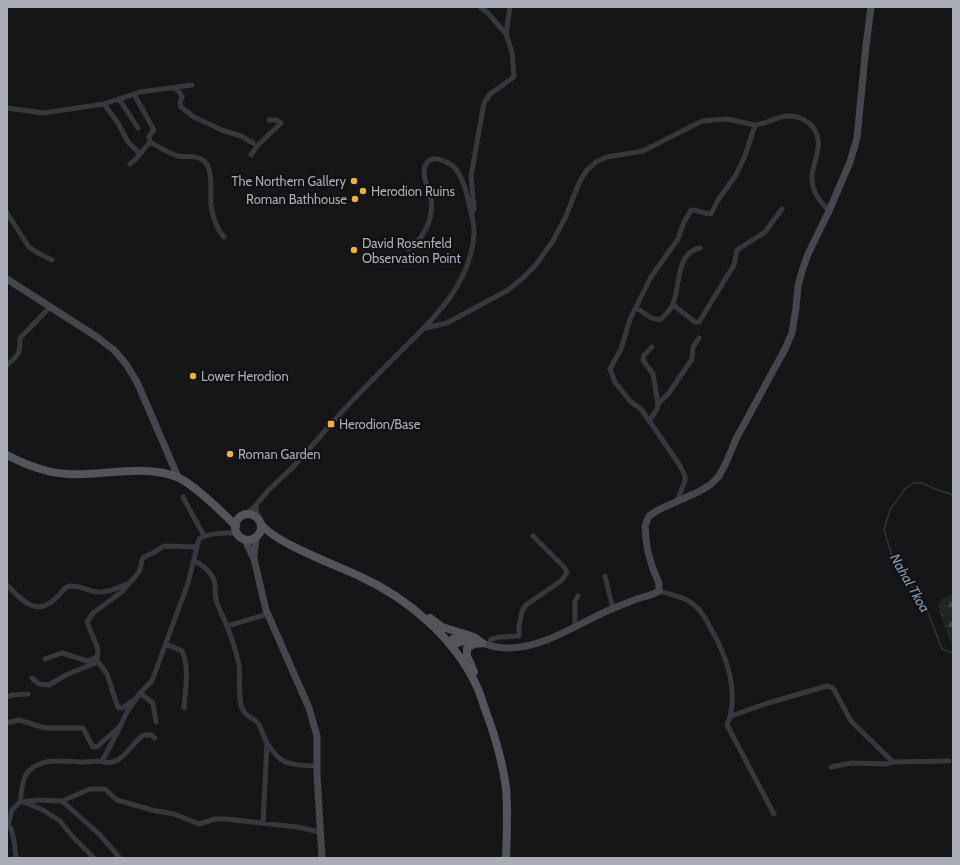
<svg xmlns="http://www.w3.org/2000/svg" width="960" height="865" viewBox="0 0 960 865" font-family="Cabin,sans-serif">
  <defs>
    <pattern id="forest-firs" width="22" height="20" patternUnits="userSpaceOnUse"><rect width="22" height="20" fill="#1e261f"/><path d="M5 1l3.5 6h-7zM16 11l3.5 6h-7z" fill="#3c433d"/></pattern>
  </defs>
  <rect width="100%" height="100%" fill="#161618"/>
  <path fill="url(#forest-firs)" d="M 953,593 L 953,645 L 947,634 L 938,605 L 943,598 Z"/>
  <g fill="none" stroke-linecap="round" stroke-linejoin="round">
    <path stroke="#2c353c" stroke-width="1.5" d="M 953,495 L 933,488 L 922,483 L 913,483 L 905,489 L 890,510 L 884,530 L 892,556 L 911,586 L 925,605 L 942,649 L 953,653"/>
    <path stroke="#37383d" stroke-width="5" d="M 480,7 L 488,13 L 506,34
      M 172,88 L 178,90 L 182,97 L 180,102 L 181,107 L 194,117 L 222,130 L 241,136 L 253,143
      M 134,94 L 154,130 L 149,136 L 150,142 C 159,147 168,153 178,156 C 187,158 196,154 204,161 C 214,169 210,194 211,206 C 213,218 216,228 224,237
      M 119,99 L 138,128
      M 104,104 L 118,123 L 128,142 L 140,154
      M 7,108 L 43,113 L 104,104 L 140,92 L 192,85
      M 251,155 L 257,146 L 281,123 L 276,120 L 269,120
      M 130,164 L 135,160 L 150,142
      M 7,213 L 29,247 L 38,253 L 52,260
      M 472,214 L 474,208 L 471,176 L 484,103 L 490,94 L 514,77 L 512,52 L 506,34 L 510,7
      M 673,305 L 695,322 L 699,322 L 734,265 L 737,250 L 765,232 L 782,209
      M 636,308 C 645,312 650,321 661,319 C 665,315 671,310 673,304 C 680,287 676,252 700,248
      M 425,328 L 447,323 L 508,290 L 524,277 L 535,266 L 553,241 L 566,216 L 579,183 L 586,171 L 596,162 L 607,157 L 643,151 L 702,121 L 727,119 L 755,125
      M 7,365 C 19,355 20,354 20,338 L 50,307
      M 658,404 L 669,393 L 692,359 L 693,347 L 699,338
      M 650,420 L 657,409 L 658,404 L 653,374 L 643,360 L 644,355 L 652,347
      M 183,497 L 204,536
      M 677,501 L 685,481 L 685,476 L 679,464 L 641,409 L 630,401 L 615,382 L 610,369 L 621,349 L 630,319 L 651,277 L 678,239 L 684,222 L 691,210 C 699,210 704,214 711,214 L 718,200 L 736,175 L 745,156 L 755,125 C 767,124 779,115 790,116 C 798,116 804,119 810,124 C 830,144 807,166 813,186 C 815,196 822,203 829,211
      M 256,506 L 257,514 L 259,520
      M 245,515 C 256,507 258,502 266,493 C 275,483 285,475 294,466 C 310,449 324,431 340,414 C 360,392 382,370 403,349 C 436,317 471,282 474,234 C 475,225 471,213 469,204 C 466,191 463,176 453,166 C 447,162 437,156 430,160 C 417,168 429,189 431,199 C 434,217 424,240 408,249
      M 193,561 C 201,563 207,569 212,576 C 217,583 214,591 216,599 C 218,608 223,616 226,624 C 232,638 236,651 239,665 C 241,677 237,701 243,710 C 246,716 253,718 257,722 C 261,727 263,735 266,741 C 280,766 291,765 317,766
      M 605,576 L 613,609
      M 7,585 C 23,602 38,618 58,596 C 62,592 64,587 70,586 C 79,585 88,591 97,592 C 108,593 117,588 127,584
      M 659,591 C 671,595 683,596 693,604 C 702,611 706,619 711,629 C 727,656 740,694 727,725 L 774,814
      M 227,626 L 268,614
      M 575,626 L 575,601 L 578,596
      M 166,644 L 182,651 C 190,668 185,691 184,708
      M 489,645 L 491,639 L 501,637 L 519,636 L 519,626 L 522,611 L 526,605 L 561,581 L 567,573 L 565,568 L 533,536
      M 45,659 L 62,653 L 87,661 L 97,657
      M 32,678 L 39,684 L 49,685 L 66,675 L 98,662
      M 140,693 L 153,703 L 156,722
      M 7,697 L 12,695 L 28,694
      M 135,699 L 122,708 L 119,708 L 117,705 L 107,674 L 97,660 L 98,649 L 87,622 L 93,613 L 123,591 L 134,578 L 140,570 L 142,560 L 144,557 L 155,552 L 164,546 L 197,547
      M 731,716 L 765,704 L 827,686 L 833,688 L 851,721 L 893,762 L 949,761
      M 7,723 L 19,720 L 45,728 L 83,728 L 93,747 L 98,746 L 118,728
      M 102,761 C 119,770 132,743 143,735 L 151,735 L 155,738
      M 831,767 L 851,763 L 887,764 L 893,762
      M 62,801 L 99,834 L 120,858
      M 20,802 L 38,800 L 62,801 L 90,789 L 105,789 L 117,800 L 152,810 L 174,814 L 199,824 L 215,819 L 226,819 L 297,827 L 320,832
      M 24,802 L 43,810 L 60,821 L 73,837 L 94,858
      M 263,823 L 267,743
      M 7,826 L 11,828 L 14,841 L 16,858
      M 8,826 L 12,810 L 20,802 C 22,793 21,781 27,773 C 40,757 63,761 80,762 C 87,762 95,761 102,761 L 115,737 L 127,712 L 140,693 L 152,681 L 188,583 L 199,539 C 211,532 224,533 237,533"/>
    <path stroke="#45474d" stroke-width="7" d="M 7,279 L 97,337 L 114,350 L 126,364 L 137,382 L 178,477
      M 245,540 L 254,559 L 266,610 L 309,708 L 317,736 L 317,774 L 322,858
      M 254,557 L 256,538
      M 482,643 C 490,646 499,648 509,648 C 547,647 580,622 614,608 C 622,605 631,601 640,598 C 647,596 653,595 659,591 L 659,583 L 653,569 L 648,552 L 646,539 L 645,526 L 649,516 L 658,510 L 698,492 L 710,485 L 719,476 L 726,463 L 736,439 L 785,349 L 792,333 L 796,308 L 798,286 L 802,271 L 808,254 L 829,211 L 850,162 L 857,138 L 866,46 L 871,7"/>
    <path stroke="#53555c" stroke-width="8" d="M 7,455 C 26,465 46,473 68,474 C 100,476 147,464 177,477 C 194,484 223,513 236,526
      M235 527a13 13 0 1 1 26 0a13 13 0 1 1-26 0Z
      M 261,524 C 275,543 336,565 359,576 C 408,598 456,639 478,689 C 482,699 485,710 489,720 C 497,743 503,765 506,788 C 508,811 507,835 506,858
      M 430,618 L 442,627 L 465,634
      M 450,644 L 453,639 L 465,634 L 474,637 L 482,643
      M 450,644 C 456,645 458,642 463,641 C 468,639 472,641 477,642
      M 474,672 L 467,656 L 467,648 L 474,644 L 482,643"/>
  </g>
  <g fill="#f2b134" stroke="#111113" stroke-width="1.5">
    <circle cx="354" cy="181" r="4"/>
    <circle cx="363" cy="191" r="4"/>
    <circle cx="355" cy="199" r="4"/>
    <circle cx="354" cy="250" r="4"/>
    <circle cx="193" cy="376" r="4"/>
    <rect x="327" y="420" width="8" height="8" rx="2"/>
    <circle cx="230" cy="454" r="4"/>
  </g>
  <g text-anchor="middle" dominant-baseline="central" stroke-width="4" stroke-linejoin="round" paint-order="stroke">
    <g font-size="13" fill="#a8adb8" stroke="#111113" text-anchor="start">
      <text x="346" y="181" text-anchor="end">The Northern Gallery</text>
      <text x="371" y="191">Herodion Ruins</text>
      <text x="347" y="199" text-anchor="end">Roman Bathhouse</text>
      <text x="362" y="243">David Rosenfeld<tspan x="362" dy="15">Observation Point</tspan></text>
      <text x="201" y="376">Lower Herodion</text>
      <text x="339" y="424">Herodion/Base</text>
      <text x="238" y="454">Roman Garden</text>
    </g>
    <g font-size="14" font-style="italic" fill="#7f9bb3" stroke="#111113">
      <text transform="translate(910 583) rotate(60)">Nahal Tkoa</text>
    </g>
  </g>
  <rect width="960" height="865" fill="none" stroke="#a8adb8" stroke-width="16"/>
</svg>
